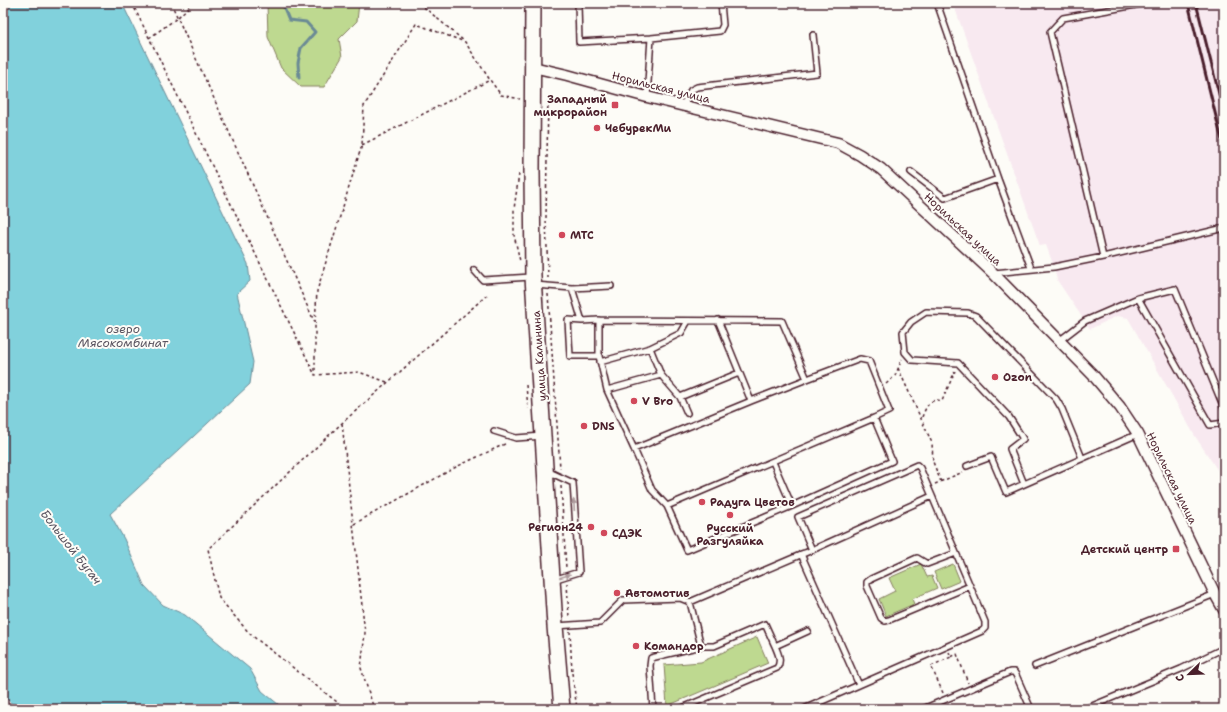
<svg xmlns="http://www.w3.org/2000/svg" width="1227" height="712" viewBox="0 0 1227 712" font-family="'Shantell Sans',sans-serif">
<rect width="100%" height="100%" fill="#fdfcf7"/>
<filter id="ink" filterUnits="userSpaceOnUse"><feTurbulence type="fractalNoise" baseFrequency=".025" numOctaves="2"/><feDisplacementMap in="SourceGraphic" scale="8" xChannelSelector="R" yChannelSelector="G"/><feConvolveMatrix kernelMatrix="1 2 1 2 8 2 1 2 1" color-interpolation-filters="sRGB"/></filter>
<g filter="url(#ink)">
<!-- built -->
<path fill="#f8e9f0" d="M 953,3 L 1224,3 L 1224,474 L 1220,474 L 1195,436 L 1128,318 L 1117,316 L 1090,329 L 1057,280 L 1054,267 L 1046,245 L 1040,246 Z"/>
<!-- green -->
<path fill="#bed990" stroke="#847c5e" d="M 267,3 L 359,3 L 357,21 L 339,39 L 342,57 L 324,87 L 301,87 L 281,68 L 268,37 Z
M 921,564 L 927,577 L 932,576 L 937,588 L 912,599 L 914,604 L 886,616 L 879,599 L 895,591 L 889,578 Z
M 953,564 L 960,581 L 941,589 L 934,572 Z
M 757,637 L 768,663 L 667,706 L 664,665 L 701,662 Z"/>
<!-- water -->
<path fill="#81d1dc" stroke="#6b8a95" d="M 3,3 L 122,3 L 248,264 L 250,281 L 237,293 L 253,362 L 250,384 L 110,514 L 124,539 L 144,585 L 163,605 L 185,615 L 250,669 L 262,691 L 284,709 L 29,709 L 11,703 L 3,695 Z"/>
<g fill="none" stroke-linecap="round" stroke-linejoin="round">
<!-- stream -->
<path stroke="#6b8a95" stroke-width="3" d="M 282,3 L 289,20 L 306,22 L 315,32 L 301,48 L 298,63 L 299,78"/>
<!-- service casing -->
<g stroke="#4a1f2b" stroke-width="8">
<path id="service" d="M 578,3 L 579,42 L 651,38 L 720,31 L 723,25 L 721,3
M 937,3 L 998,179
M 647,97 L 651,38
M 683,105 L 691,90 L 697,87 L 817,73 L 813,35
M 911,172 L 945,198 L 998,179 L 1031,268
M 1103,257 L 1050,32 L 1063,18 L 1147,3
M 474,270 L 483,280 L 531,277
M 994,273 L 1054,267 L 1103,257 L 1224,228
M 535,285 L 572,288 L 611,286
M 572,288 L 582,321 L 599,320 L 599,356 L 607,390 L 634,449 L 751,401 L 718,320
M 1138,298 L 1210,425 L 1224,423
M 599,320 L 782,321 L 807,379 L 860,359 L 869,361 L 889,411 L 874,418
M 582,321 L 568,320 L 570,356 L 599,356
M 1059,341 L 1085,321 L 1138,298 L 1175,289 L 1224,408
M 600,362 L 650,348
M 661,375 L 680,397 L 687,413
M 607,390 L 661,375 L 650,348 L 681,333 L 688,321
M 680,397 L 739,373
M 751,401 L 807,379
M 874,418 L 892,461 L 792,506 L 687,550 L 667,506 Z
M 494,431 L 516,438 L 542,436
M 634,449 L 652,490 L 667,506
M 773,462 L 792,506
M 967,466 L 991,457 L 1006,492 L 1138,434
M 547,471 L 573,483 L 579,572 L 553,580
M 1024,484 L 1010,449 L 1023,439 L 1009,417 L 958,363 L 912,360 L 905,352 L 903,332 L 911,322 L 926,312 L 968,313 L 976,316 L 1056,399 L 1062,409 L 1082,458
M 932,496 L 920,468 L 917,465 L 798,517 L 812,550 L 932,496 L 970,586 L 889,620 L 885,621 L 881,618 L 867,586 L 867,582 L 871,579 L 917,558 L 927,564 L 956,553
M 804,553 L 801,554 L 859,685
M 556,626 L 600,623 L 623,600 L 680,598 L 690,602 L 812,550
M 701,646 L 714,646 L 765,624 L 775,646
M 1035,666 L 1215,594
M 653,709 L 650,666 L 651,658 L 701,646 L 690,602
M 680,709 L 777,668 C 782,661 778,653 775,646 L 808,631
M 804,709 L 982,631 L 985,628 L 985,622 L 970,586
M 923,709 L 1010,672 L 1014,672 L 1016,675 L 1031,709
M 1085,709 L 1181,669 L 1224,648"/>
</g>
<!-- minor casing -->
<g stroke="#4a1f2b" stroke-width="13">
<path id="minor" d="M 533,67 L 567,75 L 647,97 L 838,143 L 860,155 L 881,169 L 993,273 L 1093,375 L 1120,407 L 1138,434 L 1215,594 L 1224,610"/>
</g>
<!-- secondary casing -->
<g stroke="#4a1f2b" stroke-width="18">
<path id="secondary" d="M 533,3 L 532,171 L 533,277 L 555,626 L 562,709"/>
</g>
<!-- path -->
<path stroke="#4a1f2b" stroke-width="1.5" stroke-dasharray="3 3" stroke-linecap="butt" d="M 132,3 L 314,373
M 171,3 L 314,321
M 233,3 L 235,4 L 240,3
M 419,3 L 464,41
M 149,38 L 177,18 L 193,3
M 362,145 L 490,80 L 501,95 L 520,99
M 519,174 L 514,209 L 514,235 L 520,261
M 548,278 L 546,218 L 548,99
M 548,294 L 560,468
M 898,368 L 932,443 L 933,462 L 941,482
M 387,382 L 359,372 L 315,375 L 315,323 L 317,291 L 362,145 L 364,106 L 416,24 L 465,42 L 490,80
M 886,384 L 895,376 L 902,359
M 526,385 L 528,409
M 922,417 C 926,407 930,397 942,401 L 955,371
M 342,423 L 365,633 L 361,668 L 374,709
M 935,484 L 963,472
M 561,486 L 566,568
M 354,524 L 456,467 L 507,443
M 567,583 L 569,618
M 570,631 L 572,673 L 577,709
M 949,652 L 951,657 L 957,654 L 968,683
M 943,693 L 931,666 L 951,657
M 346,709 L 250,634 L 219,598 L 208,549 L 342,423 L 487,295"/>
<!-- service -->
<use href="#service" stroke="#fdfcf7" stroke-width="5"/>
<!-- minor -->
<use href="#minor" stroke="#fdfcf7" stroke-width="10"/>
<!-- secondary -->
<use href="#secondary" stroke="#fdfcf7" stroke-width="15"/>
<!-- rail -->
<path stroke="#4a1f2b" stroke-width="3" d="M 1188,3 L 1224,149
M 1196,3 L 1224,114"/>
</g>
<!-- one-way arrows -->
<defs><path id="oneway-solid" d="M-6-.8H1V-3.2L6.5 0L1 3.2V.8H-6Z"/></defs>
<g fill="#ac999b">
<use href="#oneway-solid" transform="translate(574 505) rotate(-94)"/>
<use href="#oneway-solid" transform="translate(565 576) rotate(-18)"/>
</g>
</g>
<!-- markers -->
<g fill="#d1495b" stroke="#fdfcf7" stroke-width="1.5">
<rect x="611" y="101" width="8" height="8" rx="2"/>
<circle cx="597" cy="128" r="4"/>
<circle cx="562" cy="235" r="4"/>
<circle cx="995" cy="377" r="4"/>
<circle cx="634" cy="401" r="4"/>
<circle cx="584" cy="426" r="4"/>
<circle cx="702" cy="502" r="4"/>
<circle cx="730" cy="515" r="4"/>
<circle cx="591" cy="527" r="4"/>
<circle cx="604" cy="533" r="4"/>
<rect x="1172" y="545" width="8" height="8" rx="2"/>
<circle cx="617" cy="593" r="4"/>
<circle cx="636" cy="646" r="4"/>
</g>
<g text-anchor="middle" stroke-width="4" stroke-linejoin="round" paint-order="stroke">
<!-- street labels -->
<g font-size="11" fill="#4a1f2b" stroke="#fdfcf7">
<text transform="translate(661 87) rotate(14)" y="4">Норильская улица</text>
<text transform="translate(963 229) rotate(43)" y="4">Норильская улица</text>
<text transform="translate(539 356) rotate(-94)" y="4">улица Калинина</text>
<text transform="translate(1172 478) rotate(64)" y="4">Норильская улица</text>
</g>
<!-- poi labels -->
<g font-size="11" font-weight="bold" fill="#4a1f2b" stroke="#fdfcf7" text-anchor="start">
<text x="607" y="103" text-anchor="end">Западный<tspan x="607" dy="13">микрорайон</tspan></text>
<text x="605" y="132">ЧебурекМи</text>
<text x="570" y="239">МТС</text>
<text x="1003" y="381">Ozon</text>
<text x="642" y="405">V Bro</text>
<text x="592" y="430">DNS</text>
<text x="710" y="506">Радуга Цветов</text>
<text x="583" y="531" text-anchor="end">Регион24</text>
<text x="730" y="532" text-anchor="middle">Русский<tspan x="730" dy="13">Разгуляйка</tspan></text>
<text x="612" y="537">СДЭК</text>
<text x="1168" y="553" text-anchor="end">Детский центр</text>
<text x="625" y="597">Автомотив</text>
<text x="644" y="650">Командор</text>
</g>
<!-- water labels -->
<g font-size="12" font-style="italic" fill="#5a5460" stroke="#fdfcf7">
<text x="123" y="333">озеро<tspan x="123" dy="14">Мясокомбинат</tspan></text>
<text transform="translate(71 547) rotate(52)" y="4">Большой Бугач</text>
</g>
</g>
<!-- margin -->
<rect width="1227" height="712" fill="none" stroke="#fdfcf7" stroke-width="16"/>
<rect x="8" y="8" width="1211" height="696" fill="none" stroke="#4a1f2b" stroke-width="1.5" filter="url(#ink)"/>
<!-- north arrow -->
<g transform="translate(1189 674) rotate(247)" stroke="#fdfcf7" stroke-width="3" paint-order="stroke">
<path d="M0-3L7 15L0 10L-7 15Z" fill="#4a1f2b"/>
<text y="-6" font-size="11" font-weight="bold" text-anchor="middle" fill="#4a1f2b">С</text>
</g>
</svg>
